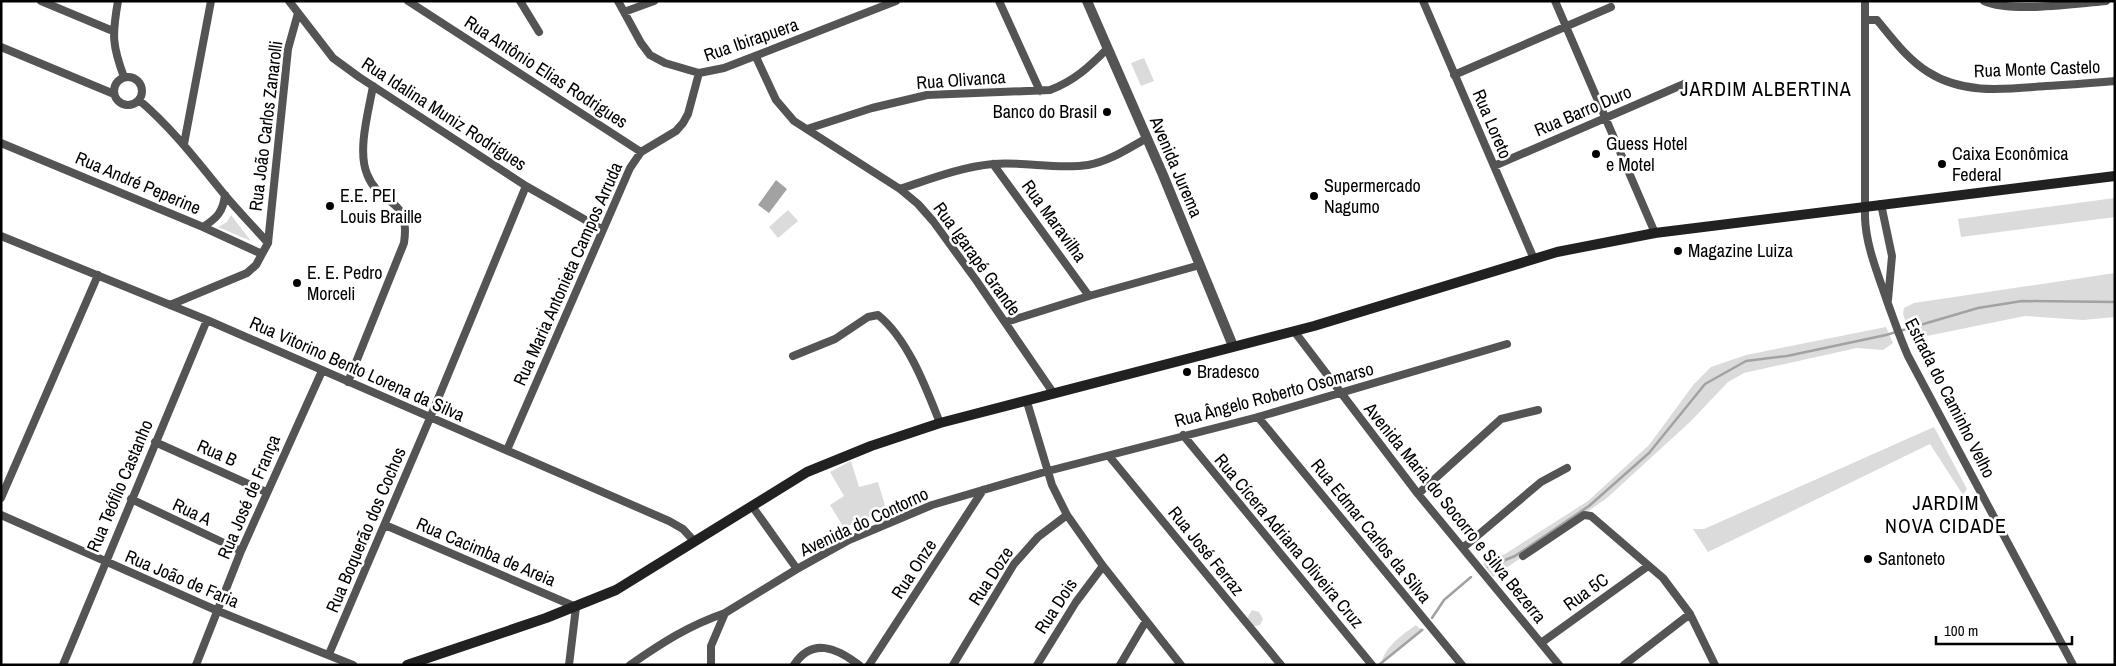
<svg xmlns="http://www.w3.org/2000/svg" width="2116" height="666" viewBox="0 0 2116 666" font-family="'Archivo Narrow',sans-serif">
<rect width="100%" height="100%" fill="#fff"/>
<!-- green -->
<path fill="#dbdbdb" d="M 1144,58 L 1154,81 L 1141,86 L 1131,63 Z
M 2115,198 L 2115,217 L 1961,237 L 1958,219 Z
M 788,210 L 798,221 L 778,238 L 769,227 Z
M 231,215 L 251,241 L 218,227 L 227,222 Z
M 2115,273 L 2115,317 L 2083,320 L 2025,316 L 1912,339 L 1903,314 L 1904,308 L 1914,303 Z
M 1886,327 L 1893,343 L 1883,350 L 1857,348 L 1744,373 L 1728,382 L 1691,421 L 1607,498 L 1493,577 L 1483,564 L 1505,554 L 1588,501 L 1649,445 L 1694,384 L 1711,367 L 1746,355 Z
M 1934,427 L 1967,489 L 1963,495 L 1930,444 L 1708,552 L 1693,529 L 1704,529 Z
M 851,461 L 859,487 L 878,482 L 886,509 L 844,528 L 830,505 L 844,496 L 830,472 Z
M 1252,610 L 1259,612 L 1263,619 L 1260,625 L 1251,627 L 1246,620 Z
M 1416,625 L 1419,628 L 1425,629 L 1383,663 L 1382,661 C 1386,646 1403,634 1416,625 Z"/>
<!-- water -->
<path fill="#a2a2a2" d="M 776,180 L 787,189 L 769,213 L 758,205 Z"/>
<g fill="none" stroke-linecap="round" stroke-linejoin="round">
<!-- stream -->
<path stroke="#a2a2a2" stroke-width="2.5" d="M 1488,567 L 1515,556 L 1589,506 L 1649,453 L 1705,384 L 1746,361 L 1787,356 L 1886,335 L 1978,308 L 2022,301 L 2115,302
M 1432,618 L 1444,600 L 1471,577
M 1380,664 L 1422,630"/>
<!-- minor -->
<path stroke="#545454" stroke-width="8" d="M 41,1 L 113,31
M 118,1 C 112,35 112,45 124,77
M 289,1 L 333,58 L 359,77 L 526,186 L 603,230
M 408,1 L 641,152
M 520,1 L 539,32
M 618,1 L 641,43 L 650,55 L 665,63 L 699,73 L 724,68 L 896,1
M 999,1 L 1040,91
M 1423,1 L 1534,259
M 1555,1 L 1655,233
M 1865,1 L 1865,218 C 1866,246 1878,274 1887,301 C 1894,320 1900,338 1908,356 L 2073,665
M 1984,1 C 2011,13 2075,4 2106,1
M 624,12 L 654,1
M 1865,20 L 1877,20 C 1892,38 1907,59 1928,72 C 1964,95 2006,89 2046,86 C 2069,85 2092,83 2115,81
M 1,47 L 114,94
M 756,57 L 776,100 L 794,121 L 900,189 L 918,204 L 933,221 L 976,280 L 1054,394
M 1454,75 L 1611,7
M114 91a14 14 0 1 1 28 0a14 14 0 1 1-28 0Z
M 139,100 C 172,128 197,161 224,194 C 238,211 253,226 268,243
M 807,129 L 872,108 L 927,95 L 1050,90 C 1074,81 1089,67 1107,49
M 1,143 L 203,227 L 262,254
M 184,144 L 211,1
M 993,164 L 1089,296
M 1494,166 L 1684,84
M 900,189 C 930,179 961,167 993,164 C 1024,161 1057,170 1088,165 C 1110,161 1129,148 1147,138
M 1881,204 L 1892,256 L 1888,300
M 203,227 C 217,218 223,212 225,195
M 1,236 L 207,320 L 669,521 L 683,529 L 694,541
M 170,305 L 247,273 L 256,265 L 268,243 L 288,49 L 298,13
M 1006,322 L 1089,296 L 1200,265
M 1294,331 L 1418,494 L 1559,665
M 793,356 L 835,339 L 868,317 L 878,315 C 908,339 926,388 940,423
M 348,382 L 404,243 C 411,195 380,208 367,174 C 357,150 369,110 373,86
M 1027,402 L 1052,485 L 1067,515 L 1103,566 L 1181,665
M 1258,417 L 1462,665
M 1183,435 L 1372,665
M 155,442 L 266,492
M 507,450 L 630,168 L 641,152 L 676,131 L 683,123 L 688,114 L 699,73
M 1109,456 L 1281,665
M 1418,494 L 1501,419 L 1538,410
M 1,498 L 98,275
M 131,499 L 241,551
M 752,506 L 797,569
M 1,515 L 218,611 L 353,665
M 385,525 L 576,607 L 569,665
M 1464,547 L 1541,482 L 1567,468
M 1523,556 L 1584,515 L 1591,516 L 1663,578 L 1690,614 L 1715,665
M 1541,643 L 1648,566
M 329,654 L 430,418 L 526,186
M 63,665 L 207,320
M 196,665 L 241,551 L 322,371
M 630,665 C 663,642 688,626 725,613
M 711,665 L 711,646 L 725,613 L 797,569 L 849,540 L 932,505 L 1048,471 L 1258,417 L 1507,344
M 794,665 C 812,637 837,648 859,665
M 869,665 L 983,490
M 953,665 L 1014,564 L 1038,537 L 1067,515
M 1037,665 L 1076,602 L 1103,566
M 1120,665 L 1146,621
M 1624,665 L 1690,614"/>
<!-- tertiary -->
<path stroke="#545454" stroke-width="10" d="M 1087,1 L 1163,175 L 1233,346"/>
<!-- secondary -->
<path stroke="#212121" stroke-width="10" d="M 407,665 L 546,618 L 616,590 L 807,472 L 871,446 L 940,423 L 1314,326 L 1557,252 L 1655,233 L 2115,176"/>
</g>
<!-- markers -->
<g fill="#000" stroke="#fff" stroke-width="2">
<circle cx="1107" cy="112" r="5"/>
<circle cx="1596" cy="154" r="5"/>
<circle cx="1942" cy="164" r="5"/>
<circle cx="1314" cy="196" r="5"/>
<circle cx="330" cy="206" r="5"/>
<circle cx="1678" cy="251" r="5"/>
<circle cx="297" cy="283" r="5"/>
<circle cx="1187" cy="372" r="5"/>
<circle cx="1868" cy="559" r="5"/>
</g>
<g text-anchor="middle" stroke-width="5" stroke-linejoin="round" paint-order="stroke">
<!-- street labels -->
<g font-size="18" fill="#000" stroke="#fff">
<text transform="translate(751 40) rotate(-19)" y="6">Rua Ibirapuera</text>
<text transform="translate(2037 69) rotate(-2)" y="6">Rua Monte Castelo</text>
<text transform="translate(546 72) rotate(33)" y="6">Rua Antônio Elias Rodrigues</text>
<text transform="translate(961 80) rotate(-4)" y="6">Rua Olivanca</text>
<text transform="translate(1583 111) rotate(-23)" y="6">Rua Barro Duro</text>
<text transform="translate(444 114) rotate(33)" y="6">Rua Idalina Muniz Rodrigues</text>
<text transform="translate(1492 124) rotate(67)" y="6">Rua Loreto</text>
<text transform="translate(266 126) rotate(-83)" y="6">Rua João Carlos Zanarolli</text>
<text transform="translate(1176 167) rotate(67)" y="6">Avenida Jurema</text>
<text transform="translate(138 183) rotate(23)" y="6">Rua André Peperine</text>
<text transform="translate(1054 221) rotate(54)" y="6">Rua Maravilha</text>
<text transform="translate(977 259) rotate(54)" y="6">Rua Igarapé Grande</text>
<text transform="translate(568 274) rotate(-66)" y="6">Rua Maria Antonieta Campos Arruda</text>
<text transform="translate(357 369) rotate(24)" y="6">Rua Vitorino Bento Lorena da Silva</text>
<text transform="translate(1274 395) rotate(-15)" y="6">Rua Ângelo Roberto Osomarso</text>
<text transform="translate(1950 398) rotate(63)" y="6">Estrada do Caminho Velho</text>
<text transform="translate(217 453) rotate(24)" y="6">Rua B</text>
<text transform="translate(120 486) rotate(-67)" y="6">Rua Teófilo Castanho</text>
<text transform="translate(249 497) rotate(-67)" y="6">Rua José de França</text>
<text transform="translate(192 512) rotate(25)" y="6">Rua A</text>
<text transform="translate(1455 513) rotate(51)" y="6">Avenida Maria do Socorro e Silva Bezerra</text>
<text transform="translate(864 522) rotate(-25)" y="6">Avenida do Contorno</text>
<text transform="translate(366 530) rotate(-67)" y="6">Rua Boquerão dos Cochos</text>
<text transform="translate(1371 531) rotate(51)" y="6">Rua Edmar Carlos da Silva</text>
<text transform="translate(1289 541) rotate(50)" y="6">Rua Cícera Adriana Oliveira Cruz</text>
<text transform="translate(1206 551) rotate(51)" y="6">Rua José Ferraz</text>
<text transform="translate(486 552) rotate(23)" y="6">Rua Cacimba de Areia</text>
<text transform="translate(914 569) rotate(-57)" y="6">Rua Onze</text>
<text transform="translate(991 576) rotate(-57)" y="6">Rua Doze</text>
<text transform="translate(182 579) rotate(23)" y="6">Rua João de Faria</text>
<text transform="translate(1586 592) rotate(-36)" y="6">Rua 5C</text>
<text transform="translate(1056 606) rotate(-57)" y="6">Rua Dois</text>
</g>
<!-- poi labels -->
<g font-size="18" fill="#000" stroke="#fff" text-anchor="start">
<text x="1097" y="118" text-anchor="end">Banco do Brasil</text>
<text x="1606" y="150">Guess Hotel<tspan x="1606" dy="21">e Motel</tspan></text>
<text x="1952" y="160">Caixa Econômica<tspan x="1952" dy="21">Federal</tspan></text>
<text x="1324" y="192">Supermercado<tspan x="1324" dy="21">Nagumo</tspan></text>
<text x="340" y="202">E.E. PEI<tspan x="340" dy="21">Louis Braille</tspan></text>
<text x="1688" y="257">Magazine Luiza</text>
<text x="307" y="279">E. E. Pedro<tspan x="307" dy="21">Morceli</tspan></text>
<text x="1197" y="378">Bradesco</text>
<text x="1878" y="565">Santoneto</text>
</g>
<!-- quarter labels -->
<g font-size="20" letter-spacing="1" fill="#000" stroke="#fff">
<text x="1766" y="96">JARDIM ALBERTINA</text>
<text x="1946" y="510">JARDIM<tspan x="1946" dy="23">NOVA CIDADE</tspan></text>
</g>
</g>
<!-- border -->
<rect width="2116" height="666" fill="none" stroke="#000000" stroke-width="5"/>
<!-- scale -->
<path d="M1936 636v8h136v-8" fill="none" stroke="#000000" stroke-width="2.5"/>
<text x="1944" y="636" font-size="15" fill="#000000" stroke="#ffffff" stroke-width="4" paint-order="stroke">100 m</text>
</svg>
